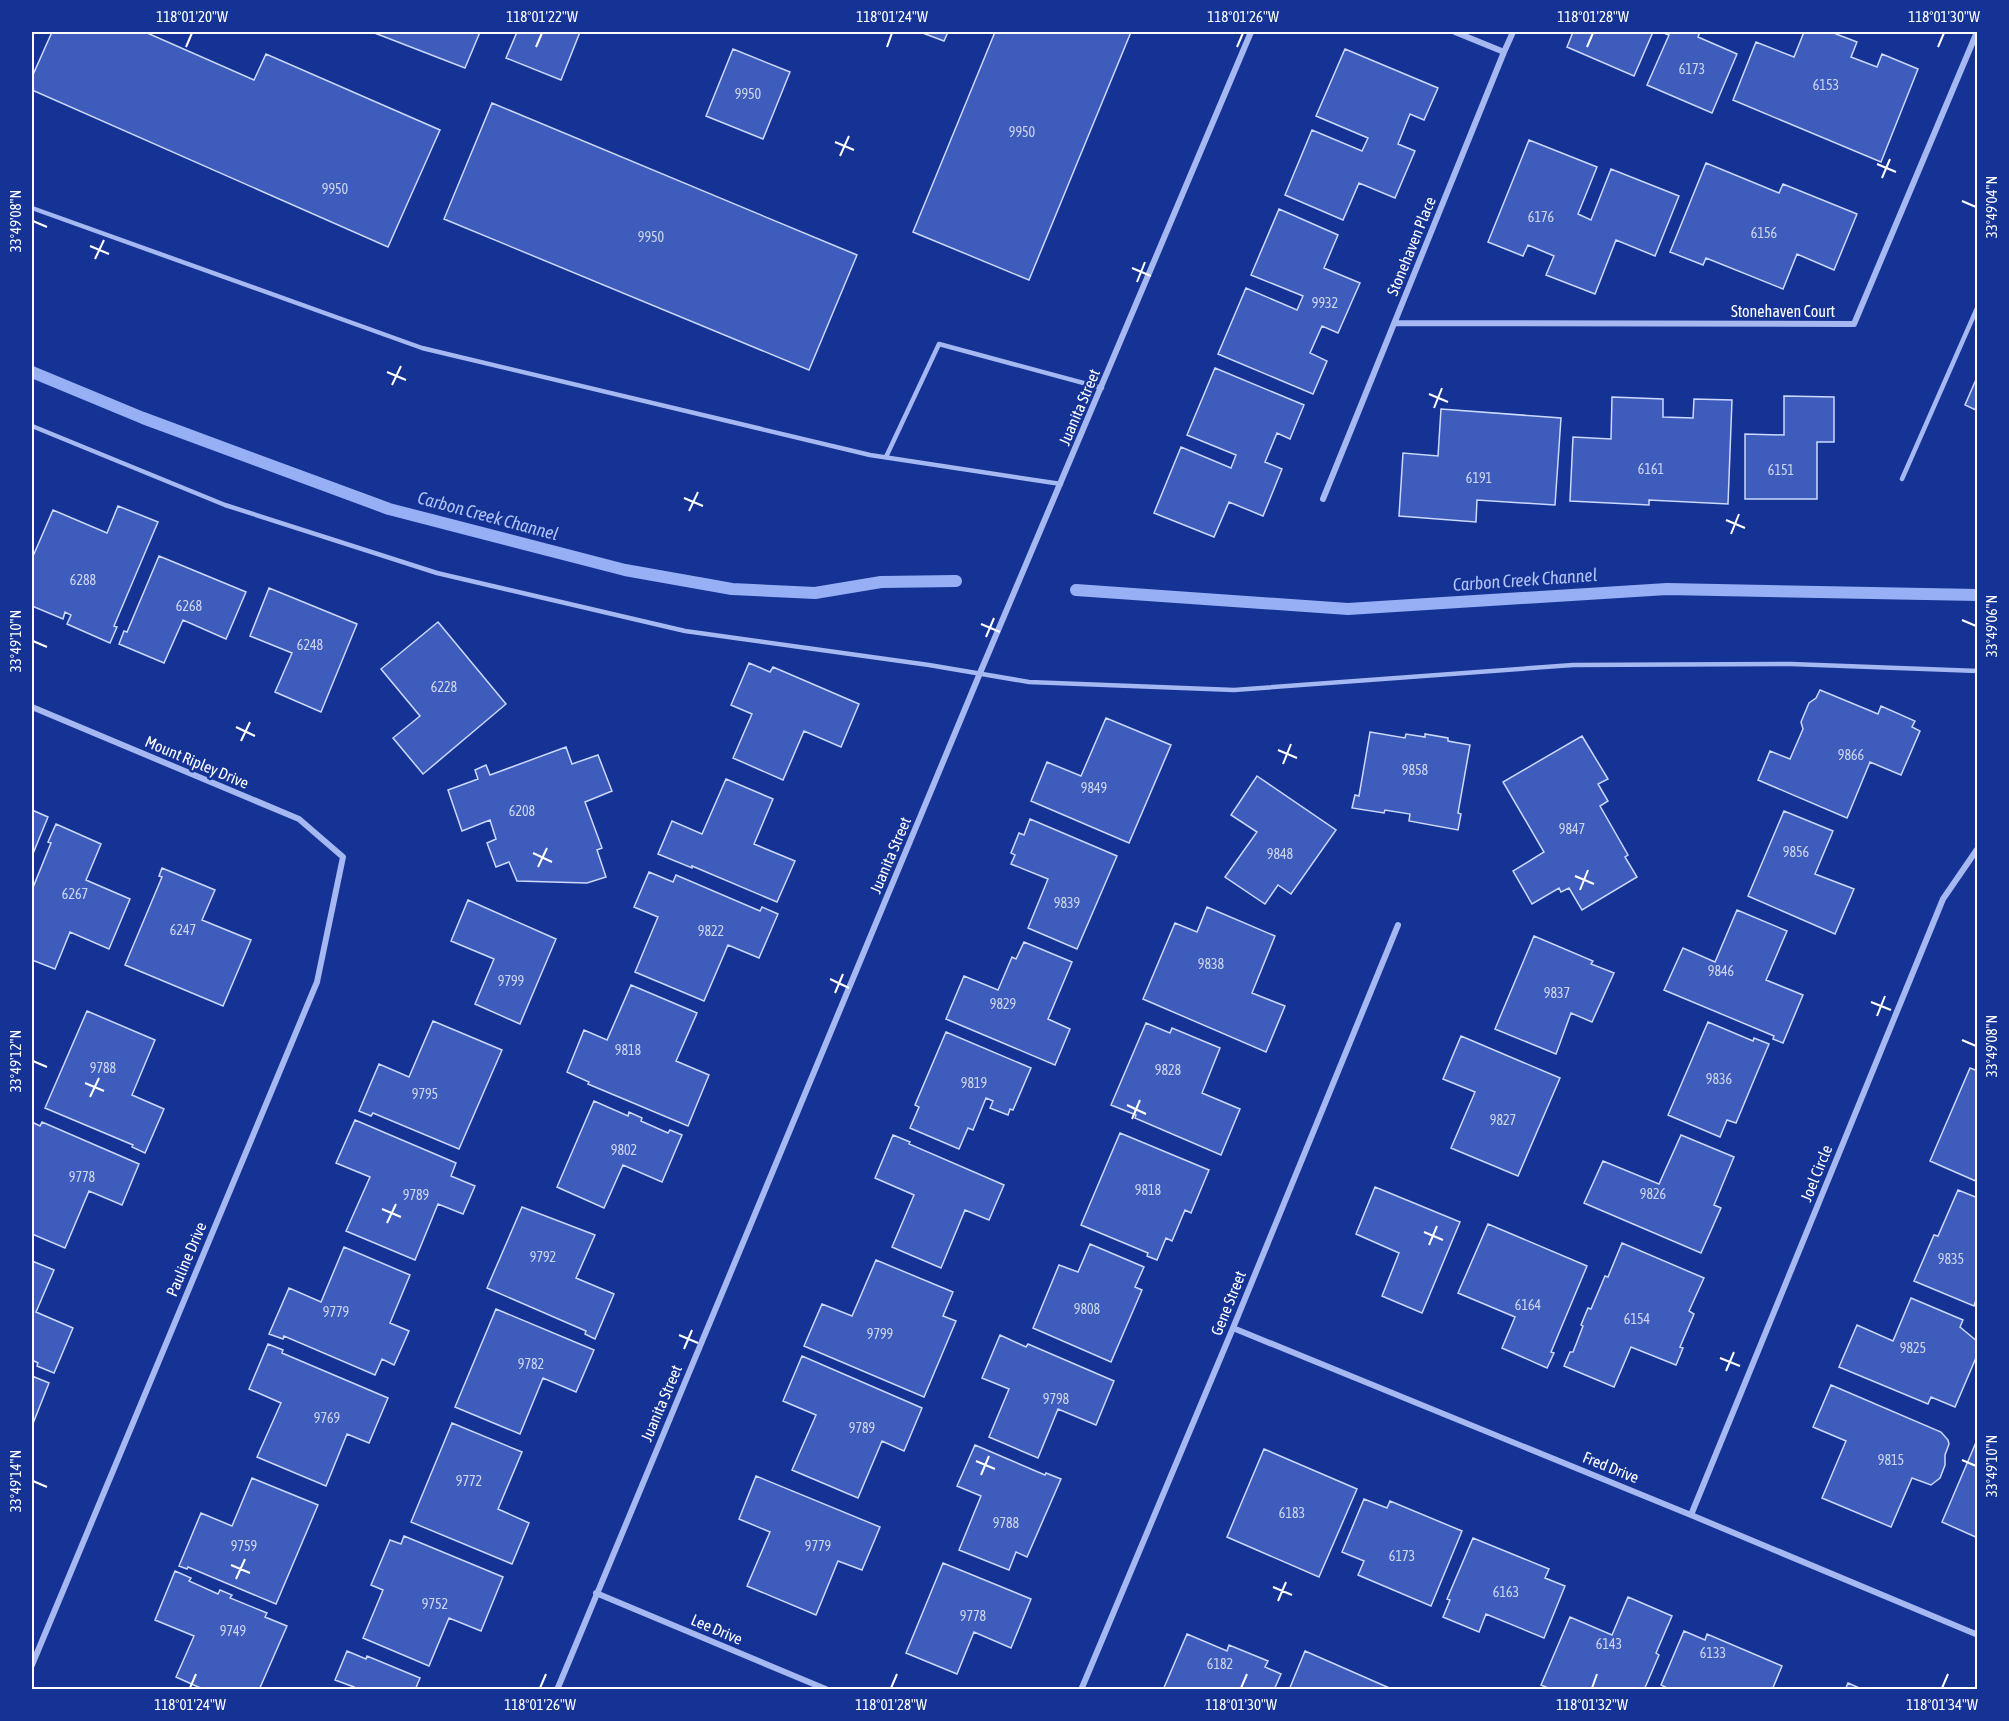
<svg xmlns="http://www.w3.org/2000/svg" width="2009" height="1721" viewBox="0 0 2009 1721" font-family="'Asap Condensed',sans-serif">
<rect width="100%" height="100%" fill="#153394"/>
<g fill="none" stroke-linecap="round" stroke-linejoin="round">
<!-- stream -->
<path stroke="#97aff4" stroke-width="12" d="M 32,372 L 143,418 L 389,509 L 625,570 L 732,589 L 815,593 L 881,582 L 956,581
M 1076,590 L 1348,609 L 1667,589 L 1978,595"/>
</g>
<!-- building -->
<path fill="#3d5cbb" stroke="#ccd8fc" stroke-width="1.5" d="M 52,32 L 145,32 L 254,80 L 266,54 L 440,130 L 388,247 L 32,90 L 32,77 Z
M 372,32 L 480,32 L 465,68 Z
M 517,32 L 580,32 L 561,80 L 506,58 Z
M 920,32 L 948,32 L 944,41 Z
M 995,32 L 1131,32 L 1029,280 L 913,232 Z
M 1573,32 L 1653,32 L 1634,76 L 1567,47 Z
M 1661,32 L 1700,32 L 1698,37 L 1737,54 L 1712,113 L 1647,85 L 1669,35 Z
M 1804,32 L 1831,32 L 1857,42 L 1851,57 L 1877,67 L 1882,54 L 1918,69 L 1881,162 L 1733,100 L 1756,42 L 1794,57 Z
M 733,49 L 790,72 L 763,139 L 706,116 Z
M 1345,49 L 1438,88 L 1424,120 L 1410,114 L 1398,144 L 1415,151 L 1395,198 L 1359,183 L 1343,220 L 1285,195 L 1312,130 L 1362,151 L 1368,138 L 1316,116 Z
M 492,103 L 857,255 L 809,370 L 444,219 Z
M 1529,140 L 1597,167 L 1578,214 L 1591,220 L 1611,169 L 1679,196 L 1655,256 L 1616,240 L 1595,294 L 1546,275 L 1554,256 L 1528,245 L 1523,256 L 1488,242 Z
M 1706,163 L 1779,193 L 1783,184 L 1857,214 L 1834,270 L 1797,254 L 1783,289 L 1706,258 L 1703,265 L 1670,252 Z
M 1279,209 L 1338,235 L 1324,268 L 1360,283 L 1338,333 L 1322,326 L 1310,353 L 1327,361 L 1313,394 L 1218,354 L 1246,288 L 1297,310 L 1303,296 L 1251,275 Z
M 1215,368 L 1304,405 L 1290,439 L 1277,433 L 1265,462 L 1282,469 L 1263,516 L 1229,502 L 1214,537 L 1154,513 L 1181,447 L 1231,468 L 1236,455 L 1187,435 Z
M 1978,375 L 1978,411 L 1965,405 Z
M 1784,396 L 1834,397 L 1834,442 L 1817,442 L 1817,499 L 1745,499 L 1745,434 L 1784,435 Z
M 1612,397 L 1663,399 L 1663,417 L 1693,418 L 1694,399 L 1732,400 L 1728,504 L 1649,500 L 1649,505 L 1570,501 L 1573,437 L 1611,439 Z
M 1441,409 L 1561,418 L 1555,505 L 1477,500 L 1476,522 L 1399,516 L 1403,453 L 1438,456 Z
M 118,506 L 158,522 L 114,626 L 117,627 L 110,643 L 67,624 L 71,615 L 65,612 L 63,619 L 32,606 L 32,553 L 34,554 L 53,510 L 107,533 Z
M 159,556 L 246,592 L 226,639 L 183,620 L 164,663 L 119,644 L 124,631 L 127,632 Z
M 269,588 L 357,624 L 321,712 L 275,692 L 292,653 L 250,636 Z
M 438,622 L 506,704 L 423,774 L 393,738 L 420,716 L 381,669 Z
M 749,663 L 770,672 L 773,667 L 859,704 L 841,747 L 804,731 L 783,780 L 733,758 L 752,714 L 731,705 Z
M 1820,690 L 1878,714 L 1881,706 L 1915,721 L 1912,727 L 1920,731 L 1901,775 L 1870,762 L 1847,818 L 1758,780 L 1770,751 L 1790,759 L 1803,729 L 1801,722 L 1809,703 L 1816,698 Z
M 1106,718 L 1171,745 L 1129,843 L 1031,801 L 1047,762 L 1081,776 Z
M 1370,732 L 1405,738 L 1406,734 L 1425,737 L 1425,734 L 1448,738 L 1448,741 L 1470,745 L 1458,813 L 1461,814 L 1458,830 L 1409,821 L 1410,814 L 1385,810 L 1384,813 L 1352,808 L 1355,795 L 1359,796 Z
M 1582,736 L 1608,779 L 1598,784 L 1608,801 L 1600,806 L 1628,855 L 1625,857 L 1637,877 L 1582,910 L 1569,888 L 1561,892 L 1559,888 L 1532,904 L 1513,871 L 1544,852 L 1503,782 Z
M 566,747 L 572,764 L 598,755 L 612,791 L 585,802 L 602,848 L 597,850 L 606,877 L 587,883 L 517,881 L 509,862 L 496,867 L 487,843 L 496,839 L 490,820 L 462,831 L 448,790 L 478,779 L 475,770 L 486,765 L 490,775 Z
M 1257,776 L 1336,830 L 1291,894 L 1278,885 L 1265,904 L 1225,877 L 1257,832 L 1231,815 Z
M 726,779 L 773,799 L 754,844 L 795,861 L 777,902 L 692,866 L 692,868 L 658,854 L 672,821 L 702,834 Z
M 32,810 L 48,817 L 32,856 Z
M 1784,811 L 1833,831 L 1815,874 L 1854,889 L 1835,934 L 1748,896 Z
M 1030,819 L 1117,856 L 1077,949 L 1028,928 L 1048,879 L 1011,864 L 1015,855 L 1011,853 L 1019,833 L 1024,835 Z
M 56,824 L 101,844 L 86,880 L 130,899 L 109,949 L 70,932 L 55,969 L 32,960 L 32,890 L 51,843 L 48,842 Z
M 162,868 L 215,890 L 202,920 L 251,940 L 223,1006 L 125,965 L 162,877 L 159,876 Z
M 649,872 L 673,882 L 676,875 L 760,911 L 762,907 L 778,914 L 759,958 L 728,945 L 704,1001 L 635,972 L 658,917 L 634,907 Z
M 468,900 L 556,939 L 520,1024 L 475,1004 L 494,959 L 451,941 Z
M 1207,907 L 1275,936 L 1252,993 L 1285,1006 L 1266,1052 L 1143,999 L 1175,923 L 1197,932 Z
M 1737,910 L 1787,931 L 1766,980 L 1803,995 L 1783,1043 L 1773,1039 L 1774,1036 L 1664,990 L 1683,948 L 1715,962 Z
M 1534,936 L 1593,961 L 1591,964 L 1614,973 L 1592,1022 L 1571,1013 L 1556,1054 L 1495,1029 Z
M 1024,942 L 1072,962 L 1048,1019 L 1070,1029 L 1055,1065 L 946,1019 L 964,976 L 998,990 L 1012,957 L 1016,959 Z
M 631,985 L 697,1013 L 676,1061 L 709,1075 L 688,1126 L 588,1084 L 589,1082 L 567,1072 L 584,1030 L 607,1040 Z
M 87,1011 L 155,1040 L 132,1095 L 164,1109 L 145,1153 L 132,1147 L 133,1145 L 45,1108 Z
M 433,1021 L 502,1050 L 459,1149 L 373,1113 L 371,1116 L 359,1111 L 379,1064 L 409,1077 Z
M 1708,1022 L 1753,1041 L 1754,1038 L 1769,1044 L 1736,1123 L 1727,1120 L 1720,1137 L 1668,1115 Z
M 1146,1023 L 1170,1033 L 1172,1028 L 1220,1048 L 1202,1093 L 1240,1109 L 1221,1155 L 1135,1118 L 1136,1115 L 1111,1105 Z
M 946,1032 L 1031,1068 L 1013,1110 L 1010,1109 L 1008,1115 L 990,1108 L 993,1101 L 986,1098 L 973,1130 L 968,1128 L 959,1149 L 910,1128 L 919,1107 L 915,1105 Z
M 1461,1036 L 1560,1078 L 1518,1176 L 1451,1148 L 1475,1092 L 1443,1079 Z
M 1970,1068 L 1978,1071 L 1978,1182 L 1930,1161 Z
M 594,1101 L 628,1116 L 629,1112 L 642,1118 L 641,1121 L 668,1133 L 670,1130 L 682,1135 L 662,1182 L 623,1165 L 604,1208 L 557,1187 Z
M 355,1120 L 456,1163 L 451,1176 L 475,1186 L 463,1214 L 438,1204 L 415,1260 L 346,1231 L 370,1177 L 336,1163 Z
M 32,1122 L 40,1126 L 42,1122 L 139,1164 L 122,1205 L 89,1191 L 65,1248 L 32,1234 Z
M 1120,1133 L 1209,1170 L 1191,1213 L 1185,1210 L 1172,1241 L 1166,1238 L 1157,1260 L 1147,1256 L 1148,1253 L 1081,1225 Z
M 893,1135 L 910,1142 L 909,1144 L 1004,1185 L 989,1220 L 965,1210 L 941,1268 L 892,1247 L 914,1195 L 875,1178 Z
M 1681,1135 L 1734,1157 L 1714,1205 L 1721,1208 L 1701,1253 L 1584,1203 L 1603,1161 L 1659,1184 Z
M 1375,1187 L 1460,1222 L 1422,1313 L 1382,1296 L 1399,1253 L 1356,1234 Z
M 1958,1190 L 1978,1198 L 1978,1301 L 1976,1300 L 1974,1306 L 1914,1281 L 1934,1235 L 1938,1236 Z
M 522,1207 L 595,1235 L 576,1278 L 614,1294 L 595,1339 L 585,1334 L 586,1331 L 487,1288 Z
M 1488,1224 L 1587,1266 L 1551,1352 L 1554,1353 L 1547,1368 L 1502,1348 L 1515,1317 L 1458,1293 Z
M 1622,1243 L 1704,1278 L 1689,1311 L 1694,1314 L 1680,1347 L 1683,1348 L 1676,1365 L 1631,1347 L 1614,1387 L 1564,1366 L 1570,1352 L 1573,1352 L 1583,1326 L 1581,1325 L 1588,1308 L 1591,1309 L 1605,1276 L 1608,1277 Z
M 1090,1244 L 1144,1267 L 1135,1287 L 1142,1290 L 1111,1362 L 1033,1328 L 1059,1265 L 1078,1272 Z
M 344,1247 L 410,1275 L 390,1323 L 409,1331 L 394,1365 L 382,1359 L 375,1375 L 284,1336 L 283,1339 L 269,1334 L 289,1288 L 321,1302 Z
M 876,1260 L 953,1292 L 943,1316 L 956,1321 L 924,1397 L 804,1346 L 822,1304 L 852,1316 Z
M 32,1261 L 54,1270 L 36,1312 L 73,1328 L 54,1373 L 37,1366 L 38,1363 L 32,1360 Z
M 1911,1298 L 1963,1320 L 1960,1327 L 1978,1342 L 1978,1353 L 1955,1407 L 1931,1397 L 1928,1404 L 1839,1367 L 1857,1325 L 1893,1341 Z
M 496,1309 L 594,1350 L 576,1392 L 543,1378 L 520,1434 L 455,1407 Z
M 1000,1335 L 1026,1347 L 1028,1344 L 1114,1381 L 1096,1425 L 1058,1409 L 1038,1458 L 989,1437 L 1009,1389 L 982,1378 Z
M 268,1344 L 283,1350 L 282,1353 L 388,1398 L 369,1443 L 347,1434 L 326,1486 L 257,1457 L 281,1403 L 249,1389 Z
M 802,1356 L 922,1408 L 904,1451 L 882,1441 L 858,1498 L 792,1470 L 816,1415 L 783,1401 Z
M 32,1376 L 49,1383 L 32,1426 Z
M 1831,1385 L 1941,1432 L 1948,1440 L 1949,1444 L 1945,1455 L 1945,1465 L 1940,1478 L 1931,1485 L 1912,1478 L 1891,1527 L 1822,1498 L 1846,1441 L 1813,1427 Z
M 452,1423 L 522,1452 L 498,1509 L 529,1523 L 512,1564 L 411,1522 Z
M 1977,1440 L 1978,1441 L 1978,1538 L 1942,1522 Z
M 975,1445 L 1045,1475 L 1046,1473 L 1061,1479 L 1027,1557 L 1016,1552 L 1009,1570 L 959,1550 L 981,1496 L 957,1486 Z
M 1264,1449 L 1357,1489 L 1319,1577 L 1227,1537 Z
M 756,1476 L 880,1527 L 862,1570 L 838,1561 L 816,1615 L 747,1586 L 770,1532 L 739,1519 Z
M 252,1478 L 318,1505 L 276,1604 L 188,1567 L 187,1569 L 179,1566 L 201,1513 L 232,1526 Z
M 1364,1499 L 1387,1508 L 1390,1501 L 1462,1531 L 1431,1606 L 1358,1575 L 1364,1561 L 1342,1552 Z
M 404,1536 L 503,1577 L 481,1631 L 449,1618 L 429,1666 L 363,1638 L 383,1590 L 371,1585 L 390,1540 L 401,1544 Z
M 1473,1538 L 1549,1569 L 1545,1578 L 1565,1586 L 1544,1638 L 1486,1614 L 1479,1632 L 1443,1617 L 1450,1600 L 1447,1599 Z
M 943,1563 L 1031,1599 L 1011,1648 L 974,1632 L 957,1674 L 906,1653 Z
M 175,1571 L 191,1578 L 189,1581 L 218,1594 L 220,1590 L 232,1595 L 230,1598 L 267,1613 L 265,1617 L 287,1626 L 259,1690 L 205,1690 L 176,1677 L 194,1636 L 155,1620 Z
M 1628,1597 L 1672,1616 L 1656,1653 L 1659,1655 L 1644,1690 L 1586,1690 L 1582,1688 L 1581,1690 L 1553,1690 L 1541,1685 L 1570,1617 L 1612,1635 Z
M 1684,1631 L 1705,1640 L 1707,1634 L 1782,1666 L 1772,1690 L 1671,1690 L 1661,1685 Z
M 1187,1634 L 1227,1651 L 1229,1645 L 1268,1661 L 1265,1667 L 1281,1674 L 1274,1690 L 1163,1690 Z
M 347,1651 L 366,1659 L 367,1656 L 420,1678 L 415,1690 L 352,1690 L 354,1687 L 335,1680 Z
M 1305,1651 L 1394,1690 L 1289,1690 Z
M 1848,1683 L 1864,1690 L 1845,1690 Z"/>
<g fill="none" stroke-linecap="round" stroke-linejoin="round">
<!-- service -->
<path stroke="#a5b8f1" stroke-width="4.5" d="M 32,208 L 422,348 L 870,455 L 1061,484
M 32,426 L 225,505 L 437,573 L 685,631 L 929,665 L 1029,682 L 1234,690 L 1573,665 L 1791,664 L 1978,671
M 886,457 L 939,344 L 1102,388
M 1902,479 L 1978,306"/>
<!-- minor -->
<path stroke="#a5b8f1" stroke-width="6" d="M 1504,52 L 1513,32
M 1395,323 L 1854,324 L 1977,32
M 1323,499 L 1504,52 L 1455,32
M 32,707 L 299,819 L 343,857 L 317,982 L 32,1665
M 1233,1328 L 1691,1515 L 1978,1635
M 1691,1515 L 1943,899 L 1978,848
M 596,1593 L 828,1690
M 557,1690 L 980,673 L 1251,32
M 1081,1690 L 1233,1328 L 1398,925"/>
</g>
<!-- ticks -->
<path fill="none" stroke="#fff" stroke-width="2" d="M 186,47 L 192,33M 536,47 L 542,33M 887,47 L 892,33M 1237,47 L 1243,33M 1587,47 L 1593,33M 1938,47 L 1944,33M 835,142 L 854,150M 840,156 L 849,136M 1877,164 L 1896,172M 1882,178 L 1890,159M 1962,201 L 1976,207M 33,221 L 47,227M 90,246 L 109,254M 95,259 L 104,240M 1132,268 L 1151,276M 1137,282 L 1145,262M 387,372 L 406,380M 392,385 L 401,366M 1429,394 L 1448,402M 1434,408 L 1442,388M 684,498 L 703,506M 689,511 L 698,492M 1726,520 L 1745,528M 1731,534 L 1739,514M 1962,620 L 1976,626M 981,624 L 1000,632M 986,637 L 994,618M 33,641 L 47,647M 236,727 L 255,736M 241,741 L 250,722M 1278,750 L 1297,758M 1283,764 L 1291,744M 533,853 L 552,862M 538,867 L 547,848M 1575,876 L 1594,884M 1580,890 L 1588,870M 830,979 L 849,988M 835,993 L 843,974M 1871,1002 L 1891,1010M 1877,1016 L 1885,996M 1962,1040 L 1976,1046M 33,1061 L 47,1067M 85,1083 L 104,1091M 90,1097 L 99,1078M 1127,1105 L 1146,1114M 1132,1119 L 1140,1100M 382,1209 L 401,1217M 387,1223 L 396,1204M 1424,1232 L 1443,1240M 1429,1245 L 1437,1226M 679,1335 L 698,1343M 684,1349 L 692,1330M 1720,1358 L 1740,1366M 1726,1371 L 1734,1352M 1962,1460 L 1976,1466M 976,1461 L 995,1469M 981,1475 L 989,1456M 33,1481 L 47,1487M 231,1565 L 250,1573M 236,1579 L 245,1559M 1273,1587 L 1292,1595M 1278,1601 L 1286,1582M 190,1688 L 196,1674M 540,1688 L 546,1674M 891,1688 L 897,1674M 1241,1688 L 1247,1674M 1592,1688 L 1597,1674M 1942,1688 L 1948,1674"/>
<g text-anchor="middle" stroke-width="5" stroke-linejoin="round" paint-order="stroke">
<!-- number labels -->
<g font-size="14" fill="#ced6ee">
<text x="1692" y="74">6173</text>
<text x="1826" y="90">6153</text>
<text x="748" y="99">9950</text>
<text x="1022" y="137">9950</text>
<text x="335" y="194">9950</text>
<text x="1541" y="222">6176</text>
<text x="1764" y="238">6156</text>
<text x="651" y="242">9950</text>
<text x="1325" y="308">9932</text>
<text x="1651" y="474">6161</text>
<text x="1781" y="475">6151</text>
<text x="1479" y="483">6191</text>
<text x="83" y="585">6288</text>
<text x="189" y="611">6268</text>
<text x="310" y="650">6248</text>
<text x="444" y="692">6228</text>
<text x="1851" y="760">9866</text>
<text x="1415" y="775">9858</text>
<text x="1094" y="793">9849</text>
<text x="522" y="816">6208</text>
<text x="1572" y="834">9847</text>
<text x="1796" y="857">9856</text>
<text x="1280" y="859">9848</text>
<text x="75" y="899">6267</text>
<text x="1067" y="908">9839</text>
<text x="183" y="935">6247</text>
<text x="711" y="936">9822</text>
<text x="1211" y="969">9838</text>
<text x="1721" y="976">9846</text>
<text x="511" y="986">9799</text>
<text x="1557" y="998">9837</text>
<text x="1003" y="1009">9829</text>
<text x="628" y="1055">9818</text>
<text x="103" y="1073">9788</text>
<text x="1168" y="1075">9828</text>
<text x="1719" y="1084">9836</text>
<text x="974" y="1088">9819</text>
<text x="425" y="1099">9795</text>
<text x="1503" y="1125">9827</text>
<text x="624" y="1155">9802</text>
<text x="82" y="1182">9778</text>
<text x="1148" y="1195">9818</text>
<text x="1653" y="1199">9826</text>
<text x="416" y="1200">9789</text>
<text x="543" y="1262">9792</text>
<text x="1951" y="1264">9835</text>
<text x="1528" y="1310">6164</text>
<text x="1087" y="1314">9808</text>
<text x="336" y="1317">9779</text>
<text x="1637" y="1324">6154</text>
<text x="880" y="1339">9799</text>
<text x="1913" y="1353">9825</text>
<text x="531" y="1369">9782</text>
<text x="1056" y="1404">9798</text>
<text x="327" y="1423">9769</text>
<text x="862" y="1433">9789</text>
<text x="1891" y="1465">9815</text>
<text x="469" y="1486">9772</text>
<text x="1292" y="1518">6183</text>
<text x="1006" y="1528">9788</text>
<text x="244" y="1551">9759</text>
<text x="818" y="1551">9779</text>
<text x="1402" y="1561">6173</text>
<text x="1506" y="1597">6163</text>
<text x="435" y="1609">9752</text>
<text x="973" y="1621">9778</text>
<text x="233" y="1636">9749</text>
<text x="1609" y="1649">6143</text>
<text x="1713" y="1658">6133</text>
<text x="1220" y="1669">6182</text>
</g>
<!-- street labels -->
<g font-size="16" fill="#fff" stroke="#153394">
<text transform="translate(1411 246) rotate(-68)" y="6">Stonehaven Place</text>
<text x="1783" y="317">Stonehaven Court</text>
<text transform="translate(1079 407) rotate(-67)" y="6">Juanita Street</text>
<text transform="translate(197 762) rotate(23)" y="6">Mount Ripley Drive</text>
<text transform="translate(890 855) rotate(-67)" y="6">Juanita Street</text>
<text transform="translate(1816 1173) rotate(-68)" y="6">Joel Circle</text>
<text transform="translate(186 1259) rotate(-67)" y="6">Pauline Drive</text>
<text transform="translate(1228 1303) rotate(-68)" y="6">Gene Street</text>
<text transform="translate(661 1403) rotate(-67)" y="6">Juanita Street</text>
<text transform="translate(1611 1467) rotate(22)" y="6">Fred Drive</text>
<text transform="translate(717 1629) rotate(23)" y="6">Lee Drive</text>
</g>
<!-- water labels -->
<g font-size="18" font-style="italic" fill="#b1c3f8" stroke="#153394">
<text transform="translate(488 516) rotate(15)" y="6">Carbon Creek Channel</text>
<text transform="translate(1525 580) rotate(-4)" y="6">Carbon Creek Channel</text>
</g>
</g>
<!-- border -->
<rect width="2009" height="1721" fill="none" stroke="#153394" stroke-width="66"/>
<rect x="33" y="33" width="1943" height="1655" fill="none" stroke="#fff" stroke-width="2"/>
<g font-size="15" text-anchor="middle" fill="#fff">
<text x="192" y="22">118°01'20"W</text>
<text x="542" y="22">118°01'22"W</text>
<text x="892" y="22">118°01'24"W</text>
<text x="1243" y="22">118°01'26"W</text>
<text x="1593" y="22">118°01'28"W</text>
<text x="1944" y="22">118°01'30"W</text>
<text transform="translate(1992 207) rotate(-90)" y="5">33°49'04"N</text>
<text transform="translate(16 221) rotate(-90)" y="5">33°49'08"N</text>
<text transform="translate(1992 626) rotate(-90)" y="5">33°49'06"N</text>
<text transform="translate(16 641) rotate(-90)" y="5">33°49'10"N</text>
<text transform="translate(1992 1046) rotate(-90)" y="5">33°49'08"N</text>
<text transform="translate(16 1061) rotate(-90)" y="5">33°49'12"N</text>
<text transform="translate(1992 1466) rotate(-90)" y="5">33°49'10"N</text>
<text transform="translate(16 1481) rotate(-90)" y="5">33°49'14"N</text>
<text x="190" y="1710">118°01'24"W</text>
<text x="540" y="1710">118°01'26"W</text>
<text x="891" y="1710">118°01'28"W</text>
<text x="1241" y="1710">118°01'30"W</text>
<text x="1592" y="1710">118°01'32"W</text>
<text x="1942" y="1710">118°01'34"W</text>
</g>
</svg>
